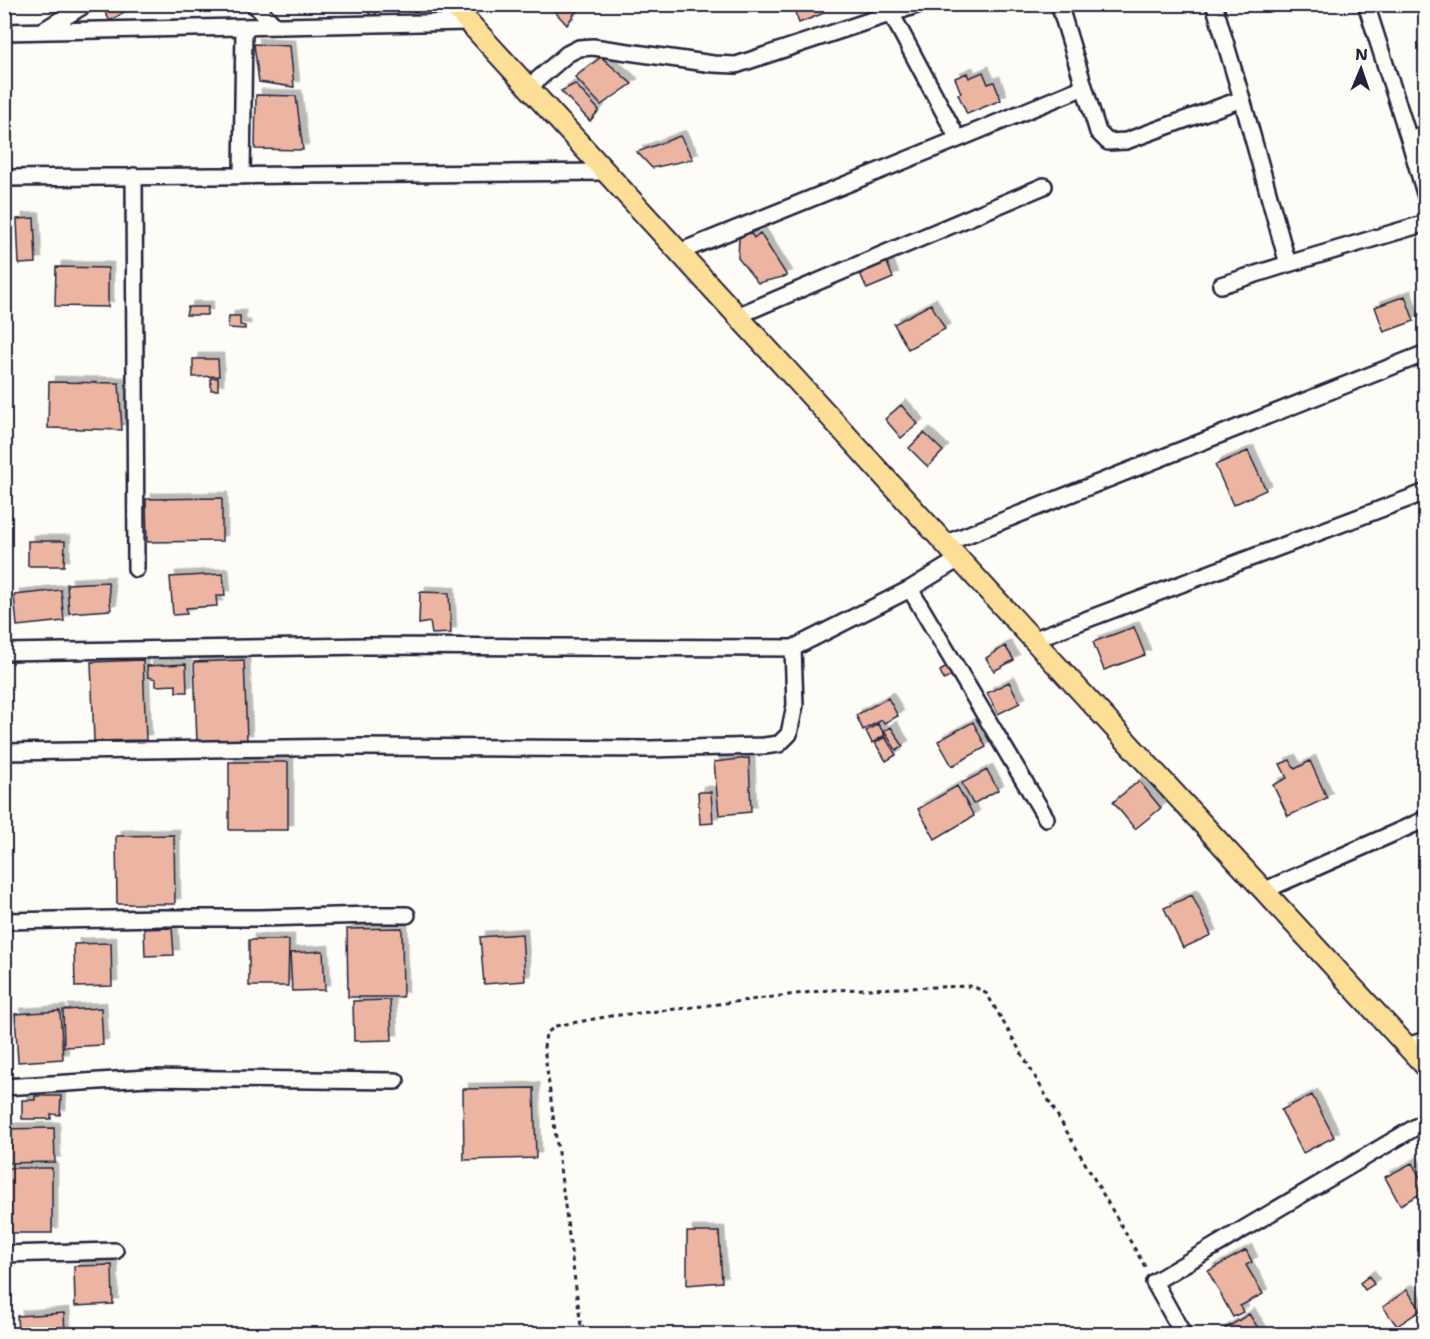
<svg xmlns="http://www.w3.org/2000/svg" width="1430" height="1339" viewBox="0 0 1430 1339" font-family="'Shantell Sans',sans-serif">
<defs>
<filter id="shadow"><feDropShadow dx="5.5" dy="-5.5" stdDeviation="0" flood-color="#0004"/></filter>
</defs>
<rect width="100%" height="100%" fill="#fdfcf7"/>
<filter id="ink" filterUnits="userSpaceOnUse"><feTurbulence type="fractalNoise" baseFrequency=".0167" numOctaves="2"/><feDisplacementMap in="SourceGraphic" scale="12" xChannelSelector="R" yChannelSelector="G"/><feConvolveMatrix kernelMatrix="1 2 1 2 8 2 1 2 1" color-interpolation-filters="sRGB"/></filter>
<g filter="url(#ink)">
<!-- building -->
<path fill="#ecb5a2" stroke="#22223b" stroke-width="1.5" filter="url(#shadow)" d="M 102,4 L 118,4 L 123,13 L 110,21 L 101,5 Z
M 360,4 L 389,4 L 372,16 Z
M 548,4 L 570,4 L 576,11 L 567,25 Z
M 792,4 L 819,4 L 824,13 L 799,23 Z
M 254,44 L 290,46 L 294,87 L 259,82 Z
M 601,57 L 632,84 L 601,105 L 575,77 Z
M 983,72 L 988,84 L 994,82 L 1001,100 L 967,114 L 958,94 L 961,93 L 955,78 L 967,73 L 969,78 Z
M 575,84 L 599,110 L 590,121 L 561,91 Z
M 256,95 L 296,96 L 303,150 L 255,149 Z
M 680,136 L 693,159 L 652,168 L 637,152 Z
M 34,218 L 36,263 L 19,264 L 17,219 Z
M 750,232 L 754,238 L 760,233 L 787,276 L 758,283 L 738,258 L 739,238 Z
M 886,260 L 893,278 L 867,289 L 859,271 Z
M 56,267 L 108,268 L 108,307 L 55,306 Z
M 1405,296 L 1414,321 L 1384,332 L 1375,307 Z
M 931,304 L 945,329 L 908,349 L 894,324 Z
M 188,307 L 208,307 L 207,315 L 186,315 Z
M 229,316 L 240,316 L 240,325 L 245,326 L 245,329 L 228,328 Z
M 193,359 L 218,359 L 219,376 L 193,377 Z
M 211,378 L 218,378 L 218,390 L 211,390 Z
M 49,382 L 119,383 L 122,430 L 48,428 Z
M 901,405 L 918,424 L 901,438 L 885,419 Z
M 924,433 L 943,451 L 928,467 L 909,448 Z
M 1248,451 L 1266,490 L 1233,505 L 1215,465 Z
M 222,498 L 222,541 L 147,542 L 146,499 Z
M 28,541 L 65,541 L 64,566 L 28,566 Z
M 223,574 L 225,596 L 216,596 L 217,606 L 186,608 L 187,614 L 173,615 L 170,577 Z
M 108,582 L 111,610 L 69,613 L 67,584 Z
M 61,590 L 64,621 L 17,626 L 14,595 Z
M 420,592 L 449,593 L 451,633 L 432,634 L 430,622 L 419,624 Z
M 1134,627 L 1145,655 L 1104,670 L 1093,642 Z
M 1005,646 L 1014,660 L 994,671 L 986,658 Z
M 143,660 L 146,740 L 94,741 L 91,662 Z
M 244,660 L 247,740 L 197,742 L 194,662 Z
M 186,664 L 187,692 L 176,692 L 176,685 L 156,686 L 156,679 L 148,677 L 147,666 Z
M 948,666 L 953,675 L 944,680 L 940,671 Z
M 1009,682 L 1020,703 L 998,714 L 987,693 Z
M 888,698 L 898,716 L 884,723 L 882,720 L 863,730 L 856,715 Z
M 973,722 L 986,747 L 952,766 L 938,741 Z
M 878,724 L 885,735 L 872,743 L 866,731 Z
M 891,727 L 903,746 L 896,750 L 884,731 Z
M 885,737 L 896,755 L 886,761 L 875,743 Z
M 749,758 L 751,812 L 719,815 L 714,762 Z
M 1290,760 L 1295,769 L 1310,761 L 1327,798 L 1288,816 L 1273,785 L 1287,778 L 1280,764 Z
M 229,762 L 288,762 L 288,830 L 229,830 Z
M 987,770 L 998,790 L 973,804 L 962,783 Z
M 1139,781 L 1161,808 L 1135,829 L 1113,802 Z
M 957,786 L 974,816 L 935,839 L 918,809 Z
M 698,792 L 711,792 L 713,823 L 700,824 Z
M 174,835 L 175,904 L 117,904 L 116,836 Z
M 1192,895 L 1211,935 L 1183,948 L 1164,908 Z
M 172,928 L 174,955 L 145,956 L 144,929 Z
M 402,928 L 403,997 L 348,997 L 347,929 Z
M 522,934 L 525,981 L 484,984 L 480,937 Z
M 249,940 L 289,940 L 288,986 L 249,986 Z
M 111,943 L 112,986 L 75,987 L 74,944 Z
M 323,951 L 325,990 L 292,991 L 290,953 Z
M 390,1000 L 392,1040 L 354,1041 L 353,1001 Z
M 101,1008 L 103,1045 L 64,1047 L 63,1010 Z
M 60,1011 L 63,1059 L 18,1062 L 15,1014 Z
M 534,1088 L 536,1158 L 464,1160 L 463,1089 Z
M 1312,1095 L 1334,1137 L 1303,1153 L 1281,1110 Z
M 35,1096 L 61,1096 L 60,1115 L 51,1114 L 51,1119 L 22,1119 L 22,1100 L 35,1100 Z
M 54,1128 L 55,1162 L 4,1163 L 4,1129 Z
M 1412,1163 L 1426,1188 L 1426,1191 L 1400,1205 L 1385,1177 Z
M 4,1168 L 52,1168 L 52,1233 L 4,1233 Z
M 687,1232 L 719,1232 L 722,1282 L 687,1285 Z
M 1246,1250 L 1252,1262 L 1246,1265 L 1263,1294 L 1240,1306 L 1243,1312 L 1233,1317 L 1208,1271 Z
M 112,1265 L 113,1304 L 75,1306 L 74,1266 Z
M 1369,1276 L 1374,1284 L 1365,1290 L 1360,1283 Z
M 1407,1290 L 1421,1310 L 1397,1326 L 1383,1307 Z
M 64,1313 L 65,1334 L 18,1334 L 17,1316 Z
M 1249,1314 L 1262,1334 L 1222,1334 L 1220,1332 Z"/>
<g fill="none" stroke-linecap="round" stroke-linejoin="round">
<!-- minor casing -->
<g stroke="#22223b" stroke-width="20">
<path id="minor" d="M 254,4 L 275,26
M 1059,4 L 1098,132 L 1108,142 L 1126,141 L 1242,99
M 1214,4 L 1242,99 L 1288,264
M 1366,4 L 1409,139 L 1426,197
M 892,15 L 958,139 L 1084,87
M 44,30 L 86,4
M 4,32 L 469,22
M 528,88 L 567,54 L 579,48 L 593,47 L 713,64 L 736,65 L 920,4
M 1409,139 L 1426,134
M 134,176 L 136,569
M 242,176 L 244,27
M 4,178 L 606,172
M 679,252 L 958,139
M 1221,285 L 1288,264 L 1426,223
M 737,316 L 1044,186
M 944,544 L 1426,353
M 910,589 L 1046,818
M 1032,640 L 1426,492
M 4,652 L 366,646 L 793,648
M 4,752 L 359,747 L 650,749 L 764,746 L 779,744 L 789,734 L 795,705 L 793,648 L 910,589 L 959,559
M 1263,891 L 1426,819
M 4,921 L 163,918 L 259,918 L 373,915 L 407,915
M 1407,1046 L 1426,1040
M 4,1087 L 147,1078 L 396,1081
M 4,1254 L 115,1251
M 1183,1334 L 1154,1282 L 1426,1121
M 1425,1334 L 1426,1334"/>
</g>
<!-- major casing -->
<g stroke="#22223b" stroke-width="24">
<path id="major" d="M 452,4 L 831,418 L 959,559 L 1426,1067"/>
</g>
<!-- path -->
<path stroke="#22223b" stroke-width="3" stroke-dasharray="4.5 4.5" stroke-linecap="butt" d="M 582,1334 L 544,1047 L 546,1034 L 555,1026 L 611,1016 L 686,1008 L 828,990 L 973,986 L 987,994 L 1147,1270"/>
<!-- minor -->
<use href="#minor" stroke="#fdfcf7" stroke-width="15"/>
<!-- major -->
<use href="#major" stroke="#fdde96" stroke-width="20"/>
</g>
</g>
<!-- margin -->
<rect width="1430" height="1339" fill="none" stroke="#fdfcf7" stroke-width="24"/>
<rect x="12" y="12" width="1406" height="1315" fill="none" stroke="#22223b" stroke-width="2" filter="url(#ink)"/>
<!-- north arrow -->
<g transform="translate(1361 69) rotate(2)" stroke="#fdfcf7" stroke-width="4.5" paint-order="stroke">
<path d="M0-4.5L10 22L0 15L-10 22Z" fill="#22223b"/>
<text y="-9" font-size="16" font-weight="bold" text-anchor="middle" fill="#22223b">N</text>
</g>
</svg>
